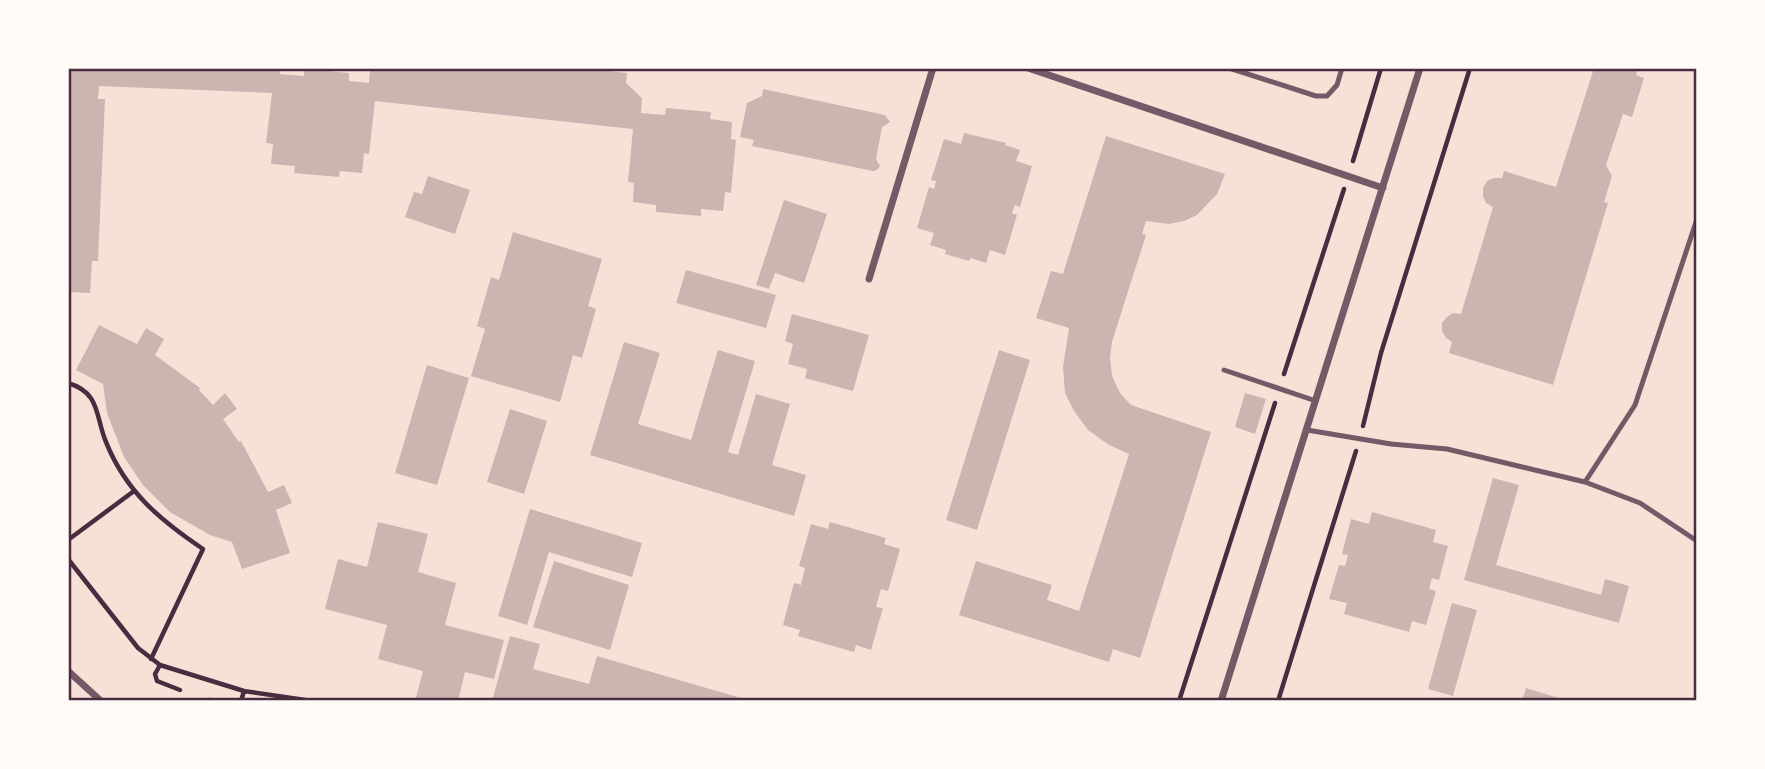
<svg xmlns="http://www.w3.org/2000/svg" width="1765" height="769" viewBox="0 0 1765 769" font-family="'Source Sans 3',sans-serif">
<rect width="100%" height="100%" fill="#f7e1d7"/>
<!-- building -->
<path fill="#ccb4b1" d="M 68,68 L 280,68 L 280,74 L 304,76 L 304,69 L 349,73 L 349,81 L 369,83 L 370,68 L 578,68 L 627,73 L 626,83 L 642,98 L 641,113 L 665,115 L 666,108 L 711,112 L 710,119 L 732,122 L 731,139 L 736,140 L 731,193 L 725,192 L 723,211 L 701,209 L 701,216 L 656,212 L 656,205 L 633,202 L 634,183 L 628,182 L 633,129 L 375,101 L 369,154 L 364,153 L 362,173 L 340,171 L 339,177 L 294,173 L 295,166 L 271,164 L 273,144 L 266,143 L 272,93 L 99,86 L 98,99 L 105,99 L 98,261 L 92,261 L 90,293 L 68,292 Z
M 1594,68 L 1638,68 L 1636,75 L 1644,78 L 1632,117 L 1623,114 L 1606,165 L 1612,176 L 1604,202 L 1608,203 L 1553,385 L 1449,353 L 1452,342 L 1446,338 L 1442,331 L 1442,323 L 1447,317 L 1453,313 L 1461,314 L 1493,207 L 1486,203 L 1483,196 L 1483,188 L 1487,181 L 1494,178 L 1502,178 L 1504,171 L 1556,187 Z
M 763,89 L 885,115 L 890,122 L 882,127 L 876,159 L 880,166 L 877,170 L 873,171 L 752,146 L 754,140 L 740,137 L 747,103 L 762,96 Z
M 964,133 L 1006,143 L 1005,145 L 1020,150 L 1016,161 L 1032,166 L 1020,207 L 1015,205 L 1012,213 L 1017,215 L 1005,255 L 990,250 L 986,263 L 971,258 L 969,261 L 945,254 L 946,250 L 930,245 L 934,233 L 917,228 L 929,187 L 934,189 L 936,181 L 931,180 L 944,139 L 961,144 Z
M 1106,136 L 1225,174 L 1217,194 L 1197,215 L 1184,221 L 1169,224 L 1146,221 L 1142,234 L 1146,235 L 1112,342 L 1110,358 L 1112,376 L 1120,393 L 1131,405 L 1211,432 L 1140,658 L 1113,649 L 1109,662 L 959,615 L 976,561 L 1052,585 L 1047,600 L 1079,611 L 1129,454 L 1109,445 L 1088,430 L 1074,411 L 1065,393 L 1063,367 L 1069,328 L 1036,318 L 1051,271 L 1063,274 Z
M 428,176 L 470,190 L 455,234 L 405,217 L 414,192 L 422,194 Z
M 784,200 L 827,214 L 804,283 L 775,273 L 769,289 L 756,285 Z
M 513,232 L 602,259 L 588,306 L 596,309 L 582,358 L 573,355 L 560,402 L 471,376 L 485,329 L 477,326 L 491,277 L 499,280 Z
M 686,270 L 776,295 L 766,328 L 676,303 Z
M 792,314 L 869,335 L 853,391 L 805,378 L 807,369 L 788,364 L 793,344 L 785,341 Z
M 99,325 L 137,344 L 146,328 L 164,339 L 155,355 L 200,388 L 199,390 L 213,405 L 225,393 L 237,409 L 223,419 L 239,442 L 241,441 L 268,492 L 284,485 L 292,503 L 276,510 L 290,553 L 242,569 L 232,542 L 210,535 L 170,512 L 143,485 L 124,457 L 107,413 L 103,384 L 76,370 Z
M 624,342 L 660,353 L 638,424 L 691,440 L 718,350 L 755,361 L 728,452 L 738,455 L 756,394 L 790,404 L 772,465 L 806,475 L 794,516 L 590,455 Z
M 999,350 L 1030,360 L 977,530 L 946,520 Z
M 427,365 L 469,378 L 437,485 L 395,473 Z
M 1245,393 L 1266,399 L 1255,434 L 1235,427 Z
M 510,409 L 547,421 L 524,494 L 487,482 Z
M 1493,478 L 1519,485 L 1496,565 L 1601,595 L 1605,579 L 1629,586 L 1619,623 L 1464,580 Z
M 530,509 L 642,543 L 632,577 L 549,552 L 527,625 L 498,616 Z
M 1372,512 L 1436,530 L 1433,542 L 1448,546 L 1439,580 L 1432,578 L 1429,589 L 1436,591 L 1426,625 L 1412,621 L 1409,632 L 1344,614 L 1347,603 L 1329,599 L 1339,565 L 1345,566 L 1348,555 L 1342,554 L 1351,519 L 1369,524 Z
M 378,522 L 428,534 L 418,572 L 456,583 L 445,625 L 504,640 L 494,679 L 465,672 L 458,701 L 415,701 L 423,671 L 378,659 L 387,625 L 325,609 L 338,559 L 367,567 Z
M 830,522 L 886,538 L 884,544 L 900,549 L 888,591 L 881,589 L 876,607 L 883,608 L 871,650 L 856,645 L 854,652 L 798,636 L 800,630 L 783,625 L 794,583 L 801,585 L 805,568 L 799,566 L 811,524 L 828,529 Z
M 554,561 L 629,585 L 610,650 L 533,627 Z
M 1452,603 L 1477,610 L 1453,696 L 1428,689 Z
M 510,636 L 540,644 L 533,669 L 589,684 L 597,656 L 751,701 L 492,701 Z
M 1526,688 L 1565,700 L 1565,701 L 1522,701 Z"/>
<g fill="none" stroke-linecap="round" stroke-linejoin="round">
<!-- path -->
<path stroke="#4a2c40" stroke-width="4.5" d="M 1353,161 L 1381,68
M 1284,374 L 1344,189
M 68,383 C 101,393 95,416 106,442 C 126,492 160,520 203,549 L 151,659
M 1363,426 L 1381,353 L 1470,68
M 68,540 L 134,491
M 68,559 L 138,648 L 160,665 L 244,691 L 312,701
M 160,665 L 155,674 L 157,681 L 180,690
M 210,700 L 216,701
M 241,701 L 244,691
M 1179,701 L 1275,403
M 1278,701 L 1356,451"/>
<!-- service -->
<path stroke="#755966" stroke-width="5" d="M 1229,68 L 1316,96 L 1327,96 L 1337,85 L 1342,68
M 1224,370 L 1316,401
M 1307,430 L 1391,444 L 1447,449 L 1585,482 L 1640,503 L 1697,541
M 1585,482 L 1635,405 L 1697,219"/>
<!-- minor -->
<path stroke="#755966" stroke-width="7" d="M 1028,68 L 1383,188
M 869,279 L 933,68
M 68,671 L 101,701
M 1221,701 L 1420,68"/>
</g>
<!-- border -->
<rect width="1765" height="769" fill="none" stroke="#fffaf5" stroke-width="140"/>
<rect x="70" y="70" width="1625" height="629" fill="none" stroke="#4a2c40" stroke-width="2.5"/>
</svg>
